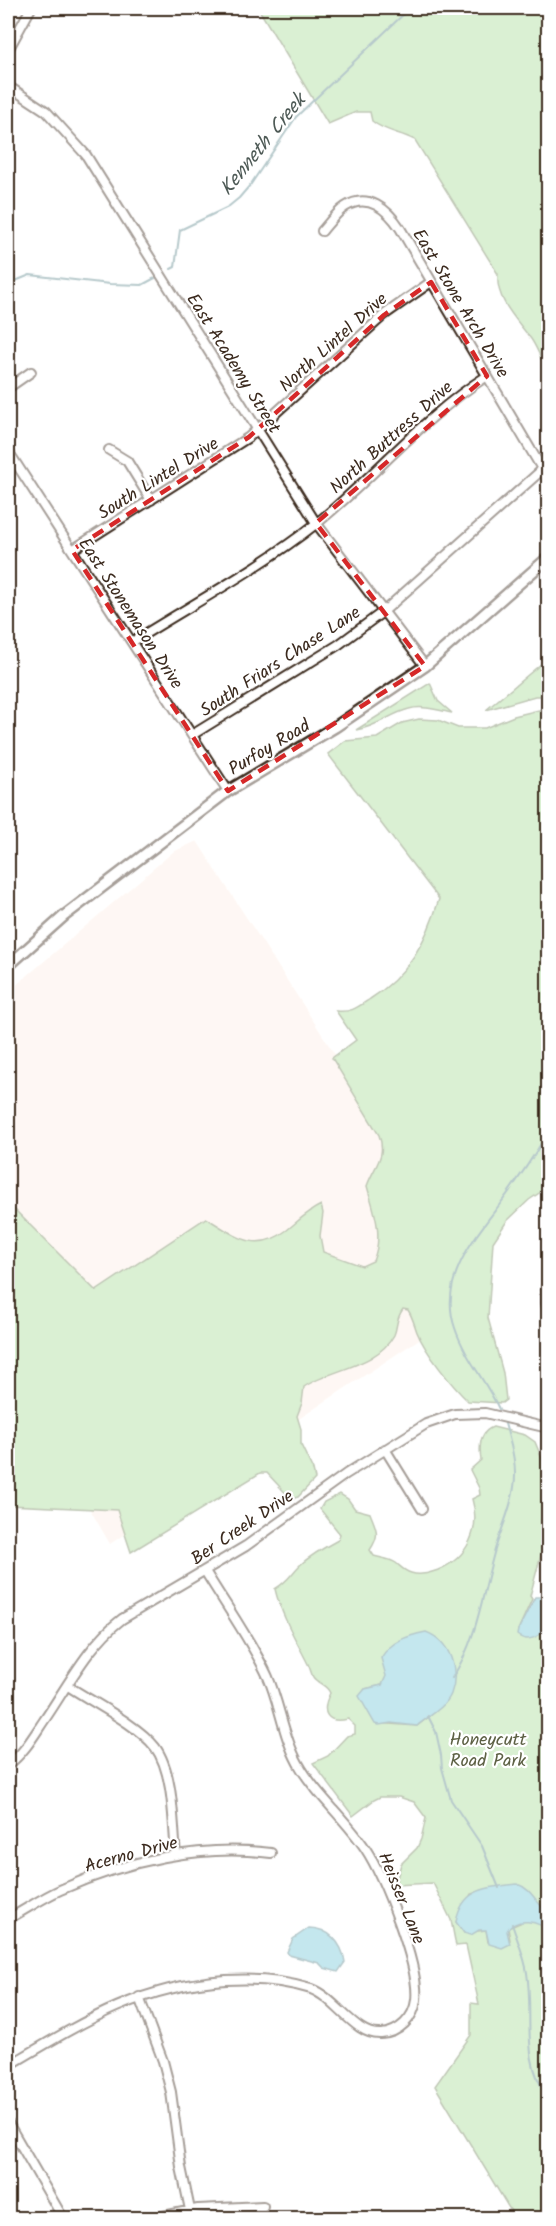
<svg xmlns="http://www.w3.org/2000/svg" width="556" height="2226" viewBox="0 0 556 2226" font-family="Kalam,sans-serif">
<rect width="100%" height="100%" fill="#fff"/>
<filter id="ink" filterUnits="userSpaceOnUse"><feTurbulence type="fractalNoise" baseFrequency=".0167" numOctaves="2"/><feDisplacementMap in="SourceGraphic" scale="12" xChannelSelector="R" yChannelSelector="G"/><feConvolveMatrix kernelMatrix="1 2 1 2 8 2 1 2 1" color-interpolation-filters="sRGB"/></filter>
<g filter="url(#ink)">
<!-- built -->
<path fill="#fdeee6" d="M 197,841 L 387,1135 L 486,1295 L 110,1544 L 8,1368 L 8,992 L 173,852 Z"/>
<!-- green -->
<path fill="#addd9d" stroke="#74845e" stroke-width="1.5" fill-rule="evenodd" d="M 258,8 L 548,8 L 548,373 C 542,362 538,349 531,339 C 517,320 495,299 498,274 L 415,140 C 400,132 385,132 372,121 L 370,112 L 356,112 L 328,124 Z
M 548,658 L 548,696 L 535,696 L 486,710 Z
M 430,683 L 438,701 L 452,713 C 438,710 422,705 409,709 C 389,714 380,726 356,730 Z
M 548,709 L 548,1187 L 529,1200 L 507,1221 L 493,1242 L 488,1318 L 503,1373 L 506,1400 L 502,1403 L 468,1401 C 452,1386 425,1352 417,1332 C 414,1324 413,1318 408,1310 L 403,1309 C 395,1320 398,1326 394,1335 C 377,1367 330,1369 304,1387 L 302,1403 L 297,1416 L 301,1429 L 301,1445 L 313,1470 L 315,1479 L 298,1497 L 291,1499 L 267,1473 L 260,1473 L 131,1552 L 117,1510 L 8,1505 L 8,1203 L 96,1291 L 206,1218 C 235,1235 255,1255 287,1230 C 298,1221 308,1211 321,1205 L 323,1213 L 320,1236 L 323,1252 L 362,1266 L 373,1261 C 384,1235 374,1211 367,1186 C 374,1166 387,1157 379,1135 L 332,1058 L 356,1040 L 336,1011 C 351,1013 358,1007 370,999 C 407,976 427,941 439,899 L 328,754 L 345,741 L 377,738 L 402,723 L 419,719 L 438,720 L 458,728 L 485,728 L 514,716 L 539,710 Z
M 493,1427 L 525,1435 L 535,1442 L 548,1473 L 548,1493 L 541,1521 L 542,1551 L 530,1596 L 532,1599 L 518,1630 L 544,1632 L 548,1628 L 548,2216 L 545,2218 L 515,2218 L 435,2086 L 471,2035 L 471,2003 L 479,2004 L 466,1945 L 456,1946 L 451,1920 L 433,1883 L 395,1885 L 401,1864 L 417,1848 L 421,1839 L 426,1818 L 414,1802 L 399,1797 L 380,1797 L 374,1800 L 353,1816 L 313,1763 L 328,1756 L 347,1736 L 355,1734 L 355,1726 L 348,1719 C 327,1724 320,1713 330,1693 C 327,1685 318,1684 313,1677 C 311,1673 310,1668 308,1664 C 296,1640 281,1615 275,1589 C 289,1580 290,1575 300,1565 C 311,1555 325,1547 338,1540 L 340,1534 L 320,1509 L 324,1502 L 340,1494 L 348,1499 L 355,1509 L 370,1513 C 376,1529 381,1534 370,1550 L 374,1556 C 380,1558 390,1559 396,1563 C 401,1567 404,1571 411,1573 C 421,1576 429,1573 438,1570 C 468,1558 481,1529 472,1499 L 480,1495 L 479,1488 L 470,1470 L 481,1460 C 479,1447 479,1432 493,1427 ZM 386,1677 L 435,1712 L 417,1726 L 375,1723 L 360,1696 L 365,1689 L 382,1685 ZM 490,1888 L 520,1923 L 508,1928 L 510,1940 L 488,1942 L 486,1930 L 464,1933 L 456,1922 L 471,1894 Z"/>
<!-- water -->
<path fill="#7bc9d9" stroke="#61898e" stroke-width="1.5" d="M 535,1597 L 540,1597 L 548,1604 L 548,1628 C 539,1636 528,1644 517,1635 L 518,1630 Z
M 426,1632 C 450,1641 460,1670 451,1694 C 446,1707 427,1717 417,1726 L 391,1723 L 379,1725 L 375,1724 L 359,1696 L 365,1689 L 382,1685 L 386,1676 L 381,1658 C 391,1641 407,1636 426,1632 Z
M 517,1884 C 531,1888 537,1904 548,1913 L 548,1932 C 541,1920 515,1917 507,1931 L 510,1944 L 502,1948 L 489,1944 L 486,1930 L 479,1930 L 471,1935 L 464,1933 L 456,1922 C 463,1887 487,1888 517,1884 Z
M 309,1928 C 329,1928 342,1943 345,1962 L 338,1972 L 324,1968 L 319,1963 L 289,1955 L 287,1952 L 293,1939 Z"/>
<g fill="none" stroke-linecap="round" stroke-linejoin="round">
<!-- stream -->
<path stroke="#61898e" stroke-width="2" d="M 171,269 L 175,267 L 180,230 L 228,207 L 239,198 L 251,184 L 296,117 L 410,8
M 8,284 L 30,275 L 110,284 L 142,285 L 155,278
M 499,1409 C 486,1381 465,1358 455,1328 C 439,1282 470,1243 497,1208 C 515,1184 533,1158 548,1132
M 452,1678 C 477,1640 482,1596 494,1553 C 500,1531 511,1510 514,1487 C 518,1464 510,1442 504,1420
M 428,1716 L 436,1732 L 441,1755 L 442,1768 L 451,1800 L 482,1846 L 499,1888
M 512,1924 C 517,1940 525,1957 527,1973 C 534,2017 520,2059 548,2097"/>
<!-- minor casing -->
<g stroke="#3b2a1e" stroke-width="12">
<path id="minor" d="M 8,50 L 31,8
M 8,86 L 46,111 L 86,155 L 316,523 L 425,666
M 322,231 C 329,223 336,213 345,207 C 368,192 388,210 400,228 L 548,479
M 8,388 L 31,372
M 109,450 L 127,461 L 151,500
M 8,451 L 228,791
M 72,550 L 249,437 L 384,315 L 431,282
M 132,642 C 194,603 260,568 317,523 C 375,476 424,416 487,376
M 192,735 L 338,645 L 384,611 L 543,469
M 548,1277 L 545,1297 L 548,1314
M 385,1449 L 422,1509
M 68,1686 C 92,1702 138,1725 155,1747 C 174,1772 173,1825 176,1855
M 8,1765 C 23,1754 33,1737 43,1722 C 67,1687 88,1645 122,1619 L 246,1546 L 346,1474 L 426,1424 L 455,1414 L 485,1413 L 548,1428
M 8,1919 C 25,1910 42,1898 60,1890 C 125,1861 200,1844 271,1853
M 139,1997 L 163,2061 L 171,2092 L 181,2167 L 190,2210
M 8,2066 C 81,2023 139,1986 226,1980 C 256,1978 282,1980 311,1989 C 336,1998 355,2036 381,2034 C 399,2033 414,2018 416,2000 C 420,1967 384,1877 365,1848 C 345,1818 315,1794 298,1763 C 283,1736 280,1705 268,1677 C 251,1640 226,1606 205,1571
M 8,2123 L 63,2218
M 153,2218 L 198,2209 L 263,2206"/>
</g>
<!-- tertiary casing -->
<g stroke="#3b2a1e" stroke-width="14">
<path id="tertiary" d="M 8,966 L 64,916 L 228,791 L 335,727 L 425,666 L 548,558"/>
</g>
<!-- minor -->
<use href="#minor" stroke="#fff" stroke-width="8"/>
<!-- tertiary -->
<use href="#tertiary" stroke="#fff" stroke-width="9"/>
</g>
</g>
<!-- marked area -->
<path d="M0 0H556V2226H0ZM 431,282 L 487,376 L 316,523 L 425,666 L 228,791 L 72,550 L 249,437 L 384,315 Z" fill="#fff" fill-opacity=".55" fill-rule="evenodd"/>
<path fill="none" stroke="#d62828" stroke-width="4.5" stroke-dasharray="12 8" stroke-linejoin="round" d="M 431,282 L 487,376 L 316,523 L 425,666 L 228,791 L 72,550 L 249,437 L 384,315 Z"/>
<g text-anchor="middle" stroke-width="4.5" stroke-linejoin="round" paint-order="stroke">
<!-- street labels -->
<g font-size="18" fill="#3b2a1e" stroke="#fff">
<text transform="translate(461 303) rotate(59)" y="6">East Stone Arch Drive</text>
<text transform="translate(333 342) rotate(-42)" y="6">North Lintel Drive</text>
<text transform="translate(234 363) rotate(58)" y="6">East Academy Street</text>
<text transform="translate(391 437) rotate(-42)" y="6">North Buttress Drive</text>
<text transform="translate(158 478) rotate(-32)" y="6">South Lintel Drive</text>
<text transform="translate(131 613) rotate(57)" y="6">East Stonemason Drive</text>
<text transform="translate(280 661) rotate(-33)" y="6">South Friars Chase Lane</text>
<text transform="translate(269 747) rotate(-31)" y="6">Purfoy Road</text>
<text transform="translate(242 1527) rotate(-34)" y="6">Ber Creek Drive</text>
<text transform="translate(131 1854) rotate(-15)" y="6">Acerno Drive</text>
<text transform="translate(402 1898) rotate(68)" y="6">Heisser Lane</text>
</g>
<!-- park labels -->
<g font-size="18" fill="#5d6044" stroke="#fff">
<text x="488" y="1745">Honeycutt<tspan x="488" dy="21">Road Park</tspan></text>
</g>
<!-- water labels -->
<g font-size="20" font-style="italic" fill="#4e5a56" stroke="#fff">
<text transform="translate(262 144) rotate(-51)" y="7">Kenneth Creek</text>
</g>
</g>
<!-- margin -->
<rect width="556" height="2226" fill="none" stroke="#fff" stroke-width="30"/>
<rect x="15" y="15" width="526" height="2196" fill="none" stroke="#3b2a1e" stroke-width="2" filter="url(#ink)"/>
</svg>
